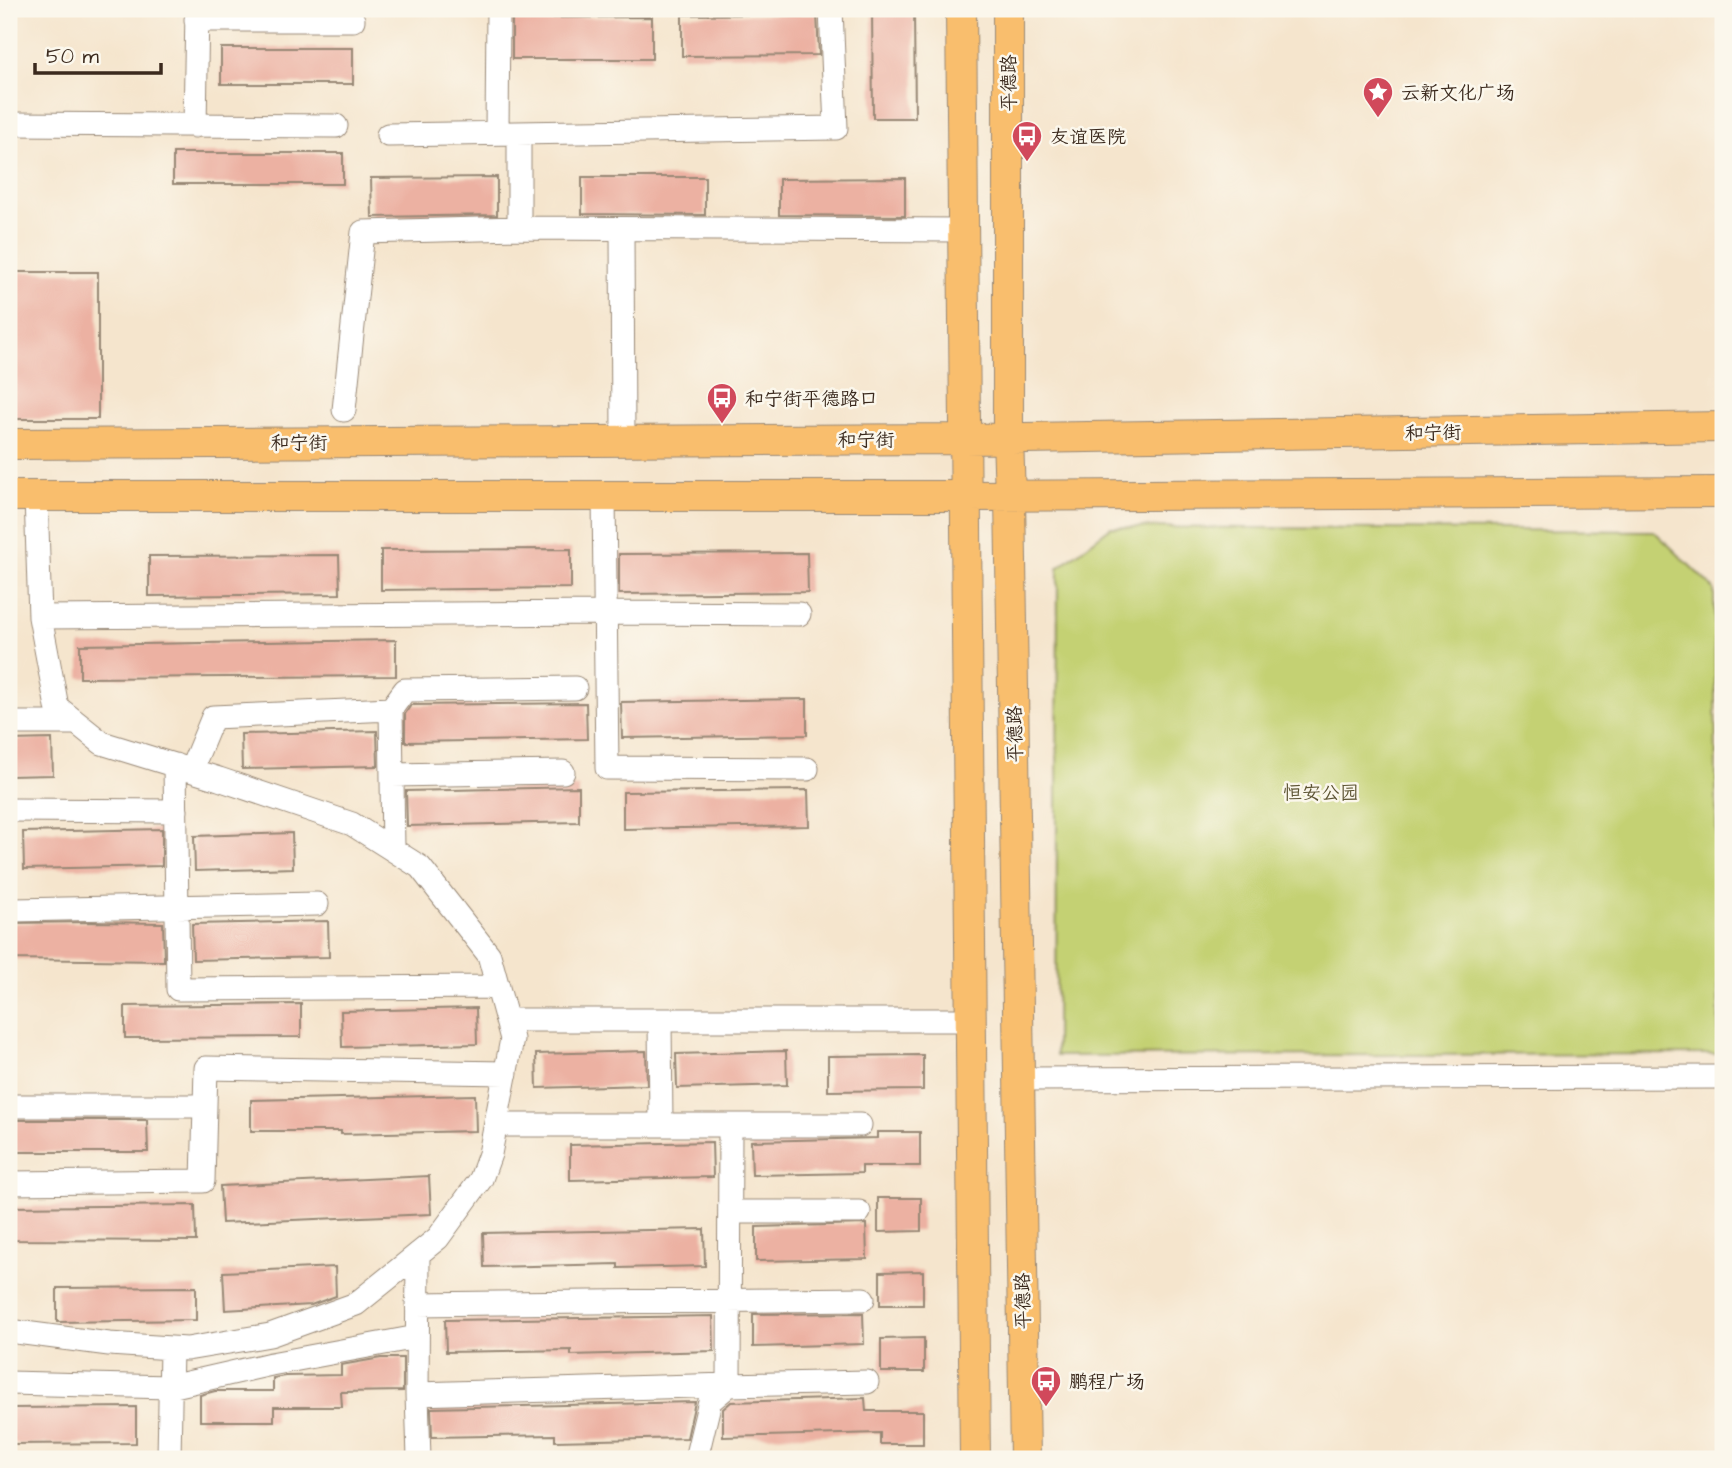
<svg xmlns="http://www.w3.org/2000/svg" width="1732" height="1468" viewBox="0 0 1732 1468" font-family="'Architects Daughter','LXGW WenKai TC',sans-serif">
<rect width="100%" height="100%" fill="#fbf7ec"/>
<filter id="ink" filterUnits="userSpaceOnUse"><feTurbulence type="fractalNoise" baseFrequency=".0143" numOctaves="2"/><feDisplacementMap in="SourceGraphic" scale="14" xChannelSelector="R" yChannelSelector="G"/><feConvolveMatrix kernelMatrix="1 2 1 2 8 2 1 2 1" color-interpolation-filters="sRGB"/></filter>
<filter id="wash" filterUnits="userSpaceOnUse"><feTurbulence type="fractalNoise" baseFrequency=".00686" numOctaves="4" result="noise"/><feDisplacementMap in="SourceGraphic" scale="28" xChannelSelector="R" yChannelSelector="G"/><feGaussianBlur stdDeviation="1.57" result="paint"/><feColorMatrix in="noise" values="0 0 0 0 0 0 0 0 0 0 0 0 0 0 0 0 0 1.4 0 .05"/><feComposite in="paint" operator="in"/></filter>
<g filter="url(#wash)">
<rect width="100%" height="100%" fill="#f5e5cd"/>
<!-- green -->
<path fill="#c4d173" stroke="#807e48" stroke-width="2" d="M 1111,527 L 1654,531 L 1714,589 L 1719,1054 L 1056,1056 L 1058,568 Z"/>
<g id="blocks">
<!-- building -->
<path fill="#ecb1a2" d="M 872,9 L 914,9 L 915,118 L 873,118 Z
M 817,14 L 819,55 L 682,56 L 682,15 Z
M 652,17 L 652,59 L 512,59 L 512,18 Z
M 221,48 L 353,48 L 353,84 L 221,84 Z
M 173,153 L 343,153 L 343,184 L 173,184 Z
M 497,177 L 497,215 L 372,217 L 371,178 Z
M 582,177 L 705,177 L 705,215 L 582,214 Z
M 905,178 L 905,216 L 779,215 L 779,179 Z
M 9,272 L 98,272 L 98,419 L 9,419 Z
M 571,549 L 571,588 L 381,590 L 381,550 Z
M 807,553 L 808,592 L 619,594 L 619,554 Z
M 339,555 L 340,594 L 149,596 L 149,556 Z
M 396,640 L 396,676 L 80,678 L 80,645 Z
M 807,699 L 807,735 L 622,738 L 621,702 Z
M 586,703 L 587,739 L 405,742 L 405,714 L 411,705 Z
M 377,731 L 378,766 L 242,769 L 241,734 Z
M 52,739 L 53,775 L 9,776 L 9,740 Z
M 579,787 L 579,822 L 407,826 L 406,791 Z
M 808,790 L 809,826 L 623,829 L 623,792 Z
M 162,829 L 162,866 L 24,869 L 23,832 Z
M 292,833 L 293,868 L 195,871 L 194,836 Z
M 328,921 L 329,957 L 193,960 L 192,924 Z
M 94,922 L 163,923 L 164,961 L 9,959 L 9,923 Z
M 301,1004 L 301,1037 L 125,1038 L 125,1006 Z
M 476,1008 L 477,1044 L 342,1047 L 341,1011 Z
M 646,1051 L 647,1085 L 537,1088 L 536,1054 Z
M 786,1051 L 787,1085 L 677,1088 L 676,1054 Z
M 923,1055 L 923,1090 L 828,1091 L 828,1056 Z
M 475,1095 L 476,1131 L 341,1134 L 341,1131 L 251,1131 L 251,1100 Z
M 9,1120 L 147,1120 L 148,1152 L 9,1152 Z
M 877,1132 L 920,1132 L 920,1166 L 862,1166 L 862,1173 L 752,1175 L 751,1141 L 877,1138 Z
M 712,1142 L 713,1177 L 570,1180 L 570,1145 Z
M 429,1176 L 431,1214 L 222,1223 L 220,1186 Z
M 878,1198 L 921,1198 L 921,1231 L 878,1232 Z
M 195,1205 L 196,1241 L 9,1240 L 9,1207 Z
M 866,1224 L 867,1259 L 756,1261 L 756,1227 Z
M 704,1229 L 705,1266 L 618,1268 L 618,1264 L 484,1267 L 483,1233 Z
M 335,1267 L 336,1296 L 311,1305 L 225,1310 L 223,1272 Z
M 923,1271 L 923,1305 L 880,1305 L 880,1272 Z
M 196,1287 L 196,1320 L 57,1322 L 57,1288 Z
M 863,1313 L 864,1344 L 753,1347 L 753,1314 Z
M 713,1316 L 714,1351 L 571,1355 L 571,1350 L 446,1352 L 445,1320 Z
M 924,1338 L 924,1372 L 881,1372 L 881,1339 Z
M 381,1358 L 403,1358 L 403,1391 L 341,1392 L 342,1407 L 274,1407 L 274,1421 L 200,1421 L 200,1395 L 215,1391 L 273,1391 L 273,1378 L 285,1376 L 341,1375 L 341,1365 Z
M 865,1398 L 866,1411 L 923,1411 L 923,1444 L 880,1444 L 880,1433 L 723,1437 L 723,1409 L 731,1402 Z
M 695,1402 L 687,1438 L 555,1441 L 555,1435 L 432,1437 L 431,1408 Z
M 136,1407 L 136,1443 L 9,1444 L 9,1408 Z"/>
</g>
</g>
<g filter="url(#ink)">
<use href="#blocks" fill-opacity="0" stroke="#988876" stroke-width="2"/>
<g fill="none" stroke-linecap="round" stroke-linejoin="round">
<!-- minor casing -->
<g stroke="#988876" stroke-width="25">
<path id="minor" d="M 196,20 L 353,20
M 9,124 L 336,126
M 195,126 L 197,9
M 497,133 L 498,9
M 519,133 L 519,228
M 388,135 L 836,128 L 831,9
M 622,229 L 623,441
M 344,410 L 363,232 L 519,228 L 963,230
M 604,495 L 607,768 L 807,769
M 40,617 L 605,613 L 799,614
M 391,709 L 393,850
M 9,723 L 76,723
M 175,765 L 178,989 L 498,987
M 191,770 L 213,717 L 391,709 L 405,690 L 575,688
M 392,775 L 563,772
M 9,810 L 176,811
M 14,910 L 317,904
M 507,1020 L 971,1020
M 660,1020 L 661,1125
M 1019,1079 L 1723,1077
M 9,1106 L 205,1106
M 496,1125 L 860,1125
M 9,1183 L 203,1181 L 206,1068 L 506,1073
M 730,1212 L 859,1212
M 418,1254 L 417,1394 L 729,1385 L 730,1125
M 417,1304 L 863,1299
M 9,1331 L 109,1344 L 187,1349 L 270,1335 L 356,1304 L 438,1238 L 481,1179 L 490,1154 L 512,1039 L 489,955 L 420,867 L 352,824 L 219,779 L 102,743 L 57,707 L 40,617 L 36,496
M 9,1383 L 170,1387 L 271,1364 L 417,1337
M 417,1394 L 419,1459
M 169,1459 L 171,1348
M 696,1459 L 710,1401 L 729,1385 L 867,1382"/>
</g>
<!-- major casing -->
<g stroke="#988876" stroke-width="32">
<path id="major" d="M 961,9 L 975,1459
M 1008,9 L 1008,438 L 1010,496 L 1025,1459
M 9,444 L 965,439 L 1723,427
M 9,496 L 965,496 L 1723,492"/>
</g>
<!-- minor -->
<use href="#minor" stroke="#fff" stroke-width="23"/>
<!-- major -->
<use href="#major" stroke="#f9be6d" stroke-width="30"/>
</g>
</g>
<!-- icons -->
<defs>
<g id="sight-pin" transform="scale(1.575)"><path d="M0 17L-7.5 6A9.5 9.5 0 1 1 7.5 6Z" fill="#d1495b" stroke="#fbf7ec"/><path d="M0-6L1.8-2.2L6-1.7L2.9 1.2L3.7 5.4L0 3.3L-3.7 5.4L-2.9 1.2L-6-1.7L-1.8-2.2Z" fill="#fff"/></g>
<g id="bus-pin" transform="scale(1.575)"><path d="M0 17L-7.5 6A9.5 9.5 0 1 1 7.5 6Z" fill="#d1495b" stroke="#fbf7ec"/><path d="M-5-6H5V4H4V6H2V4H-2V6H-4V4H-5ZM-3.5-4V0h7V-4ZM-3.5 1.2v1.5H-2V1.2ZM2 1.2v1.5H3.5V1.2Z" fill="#fff"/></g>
</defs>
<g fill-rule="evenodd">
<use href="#sight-pin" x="1378" y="92"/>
<use href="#bus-pin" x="1027" y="136"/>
<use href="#bus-pin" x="722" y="398"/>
<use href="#bus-pin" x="1046" y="1381"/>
</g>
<g text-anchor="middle" stroke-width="5" stroke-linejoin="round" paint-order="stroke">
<!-- street labels -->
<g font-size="19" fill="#3b2a1e" stroke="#fbf7ec">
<text transform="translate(1008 83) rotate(-90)" y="7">平德路</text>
<text transform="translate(1433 432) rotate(-1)" y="7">和宁街</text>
<text x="866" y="446">和宁街</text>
<text x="299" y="449">和宁街</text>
<text transform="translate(1014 734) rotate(-91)" y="7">平德路</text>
<text transform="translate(1022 1301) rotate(-91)" y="7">平德路</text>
</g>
<!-- poi labels -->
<g font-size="19" fill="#3b2a1e" stroke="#fbf7ec" text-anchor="start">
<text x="1401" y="99">云新文化广场</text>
<text x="1050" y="143">友谊医院</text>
<text x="745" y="405">和宁街平德路口</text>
<text x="1069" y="1388">鹏程广场</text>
</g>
<!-- park labels -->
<g font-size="19" fill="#5d5433" stroke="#fbf7ec">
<text x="1321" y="799">恒安公园</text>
</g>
</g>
<!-- margin -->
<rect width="1732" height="1468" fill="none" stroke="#fbf7ec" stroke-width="35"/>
<!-- scale -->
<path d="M35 63v10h126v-10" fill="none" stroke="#3b2a1e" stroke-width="3.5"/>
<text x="46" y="63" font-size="21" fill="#3b2a1e" stroke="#fbf7ec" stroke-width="5" paint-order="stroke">50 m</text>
</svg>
